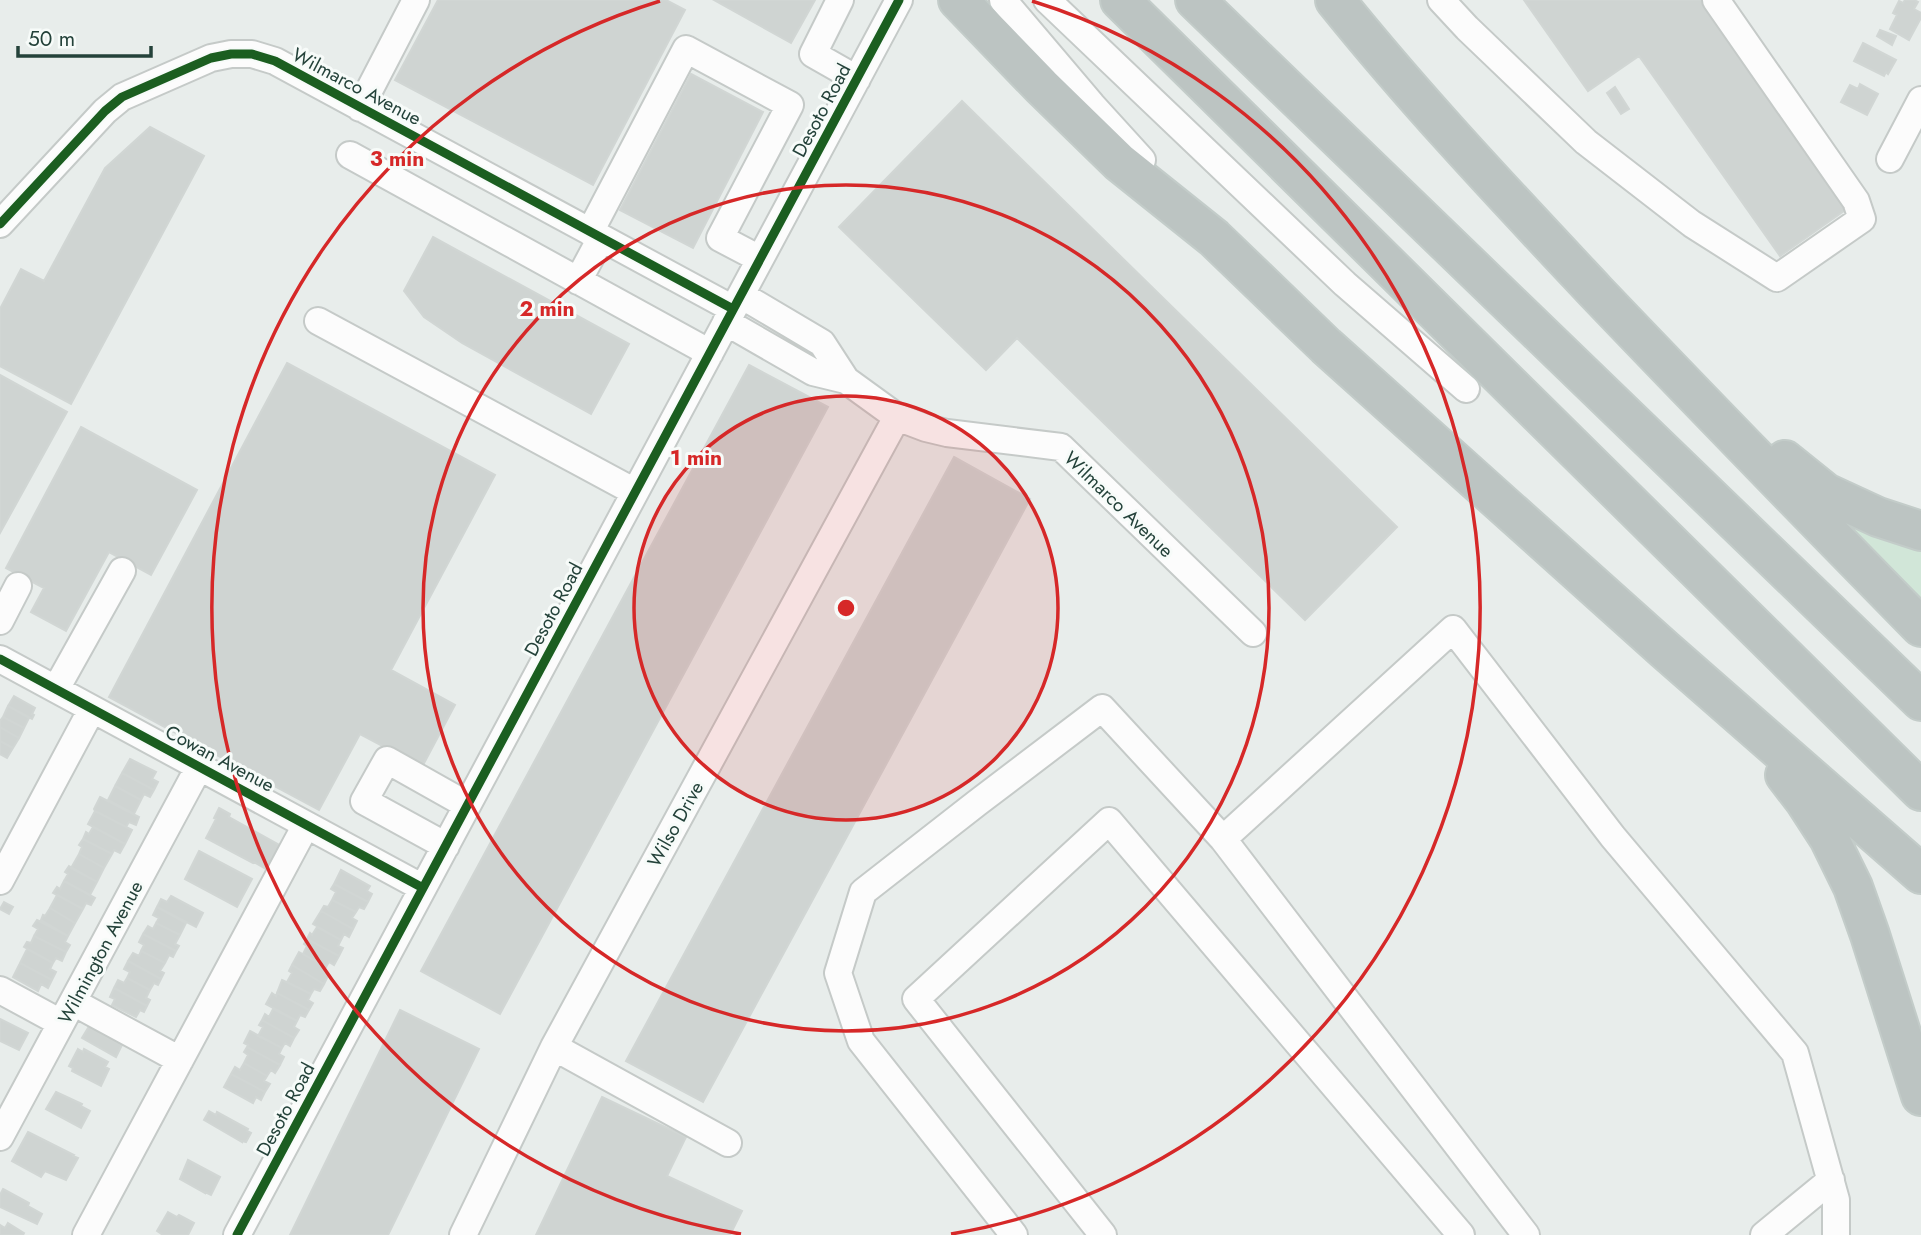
<svg xmlns="http://www.w3.org/2000/svg" width="1921" height="1235" viewBox="0 0 1921 1235" font-family="Jost,sans-serif">
<rect width="100%" height="100%" fill="#e8edeb"/>
<!-- green -->
<path fill="#d1e6d8" d="M 1828,511 L 1921,543 L 1921,606 Z"/>
<!-- building -->
<path fill="#cfd4d2" stroke="#d1d6d4" stroke-width="2" d="M 438,0 L 666,0 L 685,10 L 593,185 L 395,80 Z
M 714,0 L 815,0 L 791,43 Z
M 1524,0 L 1706,0 L 1851,206 L 1780,256 L 1639,56 L 1588,91 Z
M 1905,0 L 1914,0 L 1918,2 L 1914,9 L 1921,13 L 1921,18 L 1909,40 L 1890,29 L 1897,15 L 1893,13 L 1899,1 L 1903,3 Z
M 1880,30 L 1896,36 L 1892,45 L 1877,36 Z
M 1863,43 L 1896,60 L 1888,74 L 1886,72 L 1884,76 L 1854,61 Z
M 691,74 L 763,112 L 693,248 L 620,210 Z
M 1860,84 L 1878,94 L 1867,115 L 1841,102 L 1850,85 L 1858,89 Z
M 1615,87 L 1629,109 L 1621,114 L 1607,93 Z
M 962,101 L 1397,527 L 1305,620 L 1017,338 L 986,370 L 839,227 Z
M 150,127 L 204,156 L 71,404 L 0,366 L 0,309 L 21,269 L 44,281 L 105,168 Z
M 433,237 L 629,344 L 591,414 L 462,343 L 424,317 L 404,291 Z
M 287,363 L 495,475 L 391,670 L 455,705 L 422,767 L 360,734 L 319,810 L 109,697 Z
M 749,365 L 828,407 L 500,1014 L 421,971 Z
M 0,375 L 67,412 L 0,533 Z
M 81,427 L 197,490 L 151,575 L 109,552 L 66,631 L 31,612 L 44,588 L 6,568 Z
M 954,457 L 1030,499 L 703,1102 L 626,1061 Z
M 14,696 L 35,708 L 32,714 L 34,715 L 32,719 L 8,706 Z
M 8,706 L 29,718 L 24,728 L 3,717 Z
M 3,717 L 24,728 L 19,738 L 0,727 L 0,721 Z
M 0,727 L 19,738 L 13,748 L 0,741 Z
M 0,741 L 13,748 L 7,758 L 0,754 Z
M 130,759 L 156,772 L 152,779 L 158,782 L 154,790 L 122,773 Z
M 122,773 L 154,790 L 150,797 L 144,794 L 141,800 L 115,786 Z
M 115,786 L 141,800 L 134,814 L 108,800 Z
M 100,797 L 139,817 L 136,825 L 129,822 L 126,827 L 95,811 L 94,809 Z
M 219,808 L 230,814 L 229,817 L 281,846 L 268,870 L 254,862 L 253,863 L 206,838 L 216,819 L 214,818 Z
M 95,811 L 132,830 L 125,844 L 88,824 Z
M 93,827 L 125,844 L 120,853 L 114,850 L 112,854 L 83,839 L 86,832 L 89,834 Z
M 83,839 L 112,854 L 104,868 L 79,854 L 82,847 L 79,845 Z
M 199,851 L 252,879 L 237,907 L 185,879 Z
M 79,854 L 104,868 L 97,882 L 71,868 Z
M 69,866 L 97,882 L 90,895 L 64,881 L 68,874 L 65,872 Z
M 341,870 L 370,886 L 367,891 L 372,894 L 368,902 L 334,884 Z
M 64,881 L 95,898 L 91,905 L 86,903 L 83,909 L 53,893 L 57,887 L 60,889 Z
M 334,884 L 368,902 L 364,909 L 359,907 L 356,912 L 332,900 L 336,892 L 331,889 Z
M 57,895 L 83,909 L 75,923 L 50,908 Z
M 171,896 L 203,913 L 196,927 L 157,907 L 161,899 L 167,902 Z
M 332,900 L 356,912 L 352,918 L 357,921 L 353,929 L 321,911 L 324,906 L 328,907 Z
M 4,902 L 13,907 L 9,914 L 0,909 Z
M 157,907 L 186,923 L 180,935 L 156,923 L 159,918 L 153,915 Z
M 50,908 L 75,923 L 68,936 L 41,920 L 43,915 L 45,916 Z
M 321,911 L 353,929 L 349,937 L 344,934 L 341,940 L 313,924 Z
M 37,920 L 68,936 L 65,942 L 70,945 L 66,952 L 34,936 L 38,929 L 33,926 Z
M 156,923 L 180,935 L 175,944 L 179,946 L 176,951 L 143,934 L 148,926 L 153,929 Z
M 317,927 L 341,940 L 338,946 L 343,948 L 339,956 L 307,939 L 310,933 L 312,935 Z
M 143,934 L 176,951 L 173,957 L 169,955 L 165,963 L 141,951 L 144,945 L 139,942 Z
M 34,936 L 66,952 L 62,961 L 56,958 L 53,963 L 24,947 L 27,942 L 31,943 Z
M 307,939 L 339,956 L 334,965 L 329,962 L 326,967 L 303,954 L 307,946 L 304,944 Z
M 27,949 L 53,963 L 50,969 L 56,972 L 52,980 L 20,963 Z
M 141,951 L 165,963 L 160,971 L 164,973 L 161,979 L 128,961 L 133,953 L 139,956 Z
M 299,952 L 326,967 L 323,972 L 328,976 L 324,984 L 292,965 Z
M 128,961 L 161,979 L 158,985 L 154,983 L 150,990 L 127,978 L 130,972 L 124,969 Z
M 20,963 L 52,980 L 48,988 L 41,984 L 38,991 L 13,977 Z
M 292,965 L 324,984 L 320,991 L 314,989 L 311,994 L 287,982 L 292,973 L 289,971 Z
M 127,978 L 150,990 L 146,998 L 150,1000 L 147,1006 L 114,988 L 118,980 L 124,983 Z
M 282,980 L 311,994 L 308,1000 L 313,1003 L 309,1010 L 277,993 Z
M 114,988 L 147,1006 L 144,1012 L 140,1010 L 136,1017 L 112,1005 L 115,999 L 110,997 Z
M 272,993 L 276,996 L 277,993 L 309,1010 L 305,1017 L 300,1015 L 297,1021 L 266,1004 Z
M 273,1009 L 297,1021 L 294,1027 L 299,1030 L 294,1038 L 262,1020 L 265,1014 L 269,1017 Z
M 400,1010 L 479,1049 L 388,1235 L 290,1235 Z
M 0,1019 L 28,1033 L 19,1050 L 0,1041 Z
M 262,1020 L 294,1038 L 290,1046 L 285,1043 L 282,1048 L 258,1036 L 263,1027 L 259,1025 Z
M 91,1023 L 102,1029 L 100,1033 L 122,1045 L 116,1057 L 82,1038 Z
M 250,1031 L 282,1048 L 279,1054 L 284,1057 L 280,1065 L 247,1047 L 248,1045 L 244,1043 Z
M 247,1047 L 280,1065 L 275,1073 L 271,1070 L 267,1076 L 244,1063 L 248,1055 L 244,1052 Z
M 78,1049 L 83,1052 L 84,1049 L 108,1062 L 105,1067 L 109,1069 L 101,1086 L 72,1071 L 73,1068 L 69,1066 Z
M 244,1063 L 267,1076 L 264,1081 L 270,1084 L 265,1092 L 231,1074 L 235,1067 L 240,1070 Z
M 231,1074 L 265,1092 L 261,1100 L 256,1097 L 253,1103 L 224,1087 Z
M 56,1092 L 82,1104 L 81,1106 L 90,1111 L 81,1128 L 46,1109 Z
M 602,1097 L 686,1137 L 667,1176 L 742,1211 L 730,1235 L 536,1235 Z
M 209,1111 L 216,1115 L 217,1112 L 248,1129 L 247,1131 L 251,1133 L 246,1142 L 242,1141 L 242,1142 L 204,1120 Z
M 28,1132 L 74,1155 L 73,1156 L 78,1158 L 66,1180 L 45,1171 L 41,1177 L 12,1161 Z
M 188,1160 L 220,1177 L 211,1195 L 205,1192 L 205,1193 L 180,1179 Z
M 3,1189 L 29,1203 L 28,1206 L 42,1214 L 37,1224 L 0,1207 L 0,1195 Z
M 168,1212 L 177,1217 L 179,1215 L 194,1223 L 188,1235 L 163,1235 L 157,1231 Z
M 8,1223 L 24,1233 L 23,1235 L 0,1235 L 0,1225 L 5,1228 Z"/>
<g fill="none" stroke-linecap="round" stroke-linejoin="round">
<!-- minor casing -->
<g stroke="#c5cac8" stroke-width="30">
<path id="minor" d="M 840,0 L 813,54 L 857,79
M 1003,0 L 1092,105 L 1142,160
M 1047,0 L 1345,284 L 1466,389
M 1441,0 L 1467,28 L 1586,142 L 1692,224 L 1777,278 L 1862,219 L 1856,201 L 1716,0
M 360,108 L 416,0
M 350,155 L 710,353
M 1890,159 L 1921,100
M 0,224 L 105,111 L 122,97 L 211,58 L 231,54 L 252,54 L 275,61 L 733,309
M 590,232 L 686,49 L 790,105 L 720,238 L 760,259
M 578,281 L 601,238
M 741,295 L 822,343 L 846,380 L 897,417 L 926,428 L 947,433 L 1061,447 L 1253,633
M 318,321 L 635,492
M 726,322 L 813,372 L 846,380
M 0,621 L 18,586
M 0,659 L 423,888
M 56,689 L 122,571
M 1223,839 L 1526,1235
M 446,846 L 364,801 L 387,760 L 467,805
M 0,881 L 92,709
M 0,990 L 61,1023
M 73,1002 L 180,1060
M 554,1047 L 728,1143
M 0,1137 L 199,767
M 86,1235 L 306,825
M 237,1235 L 899,0
M 463,1235 L 554,1047 L 897,417
M 1014,1235 L 861,1041 L 838,973 L 863,892 L 977,803 L 1102,708 L 1223,839 L 1453,629 L 1613,837 L 1795,1053 L 1836,1200 L 1836,1235
M 1103,1235 L 916,999 L 1109,821 L 1461,1235
M 1764,1235 L 1831,1180"/>
</g>
<!-- highway casing -->
<g stroke="#c3ccc9" stroke-width="42">
<path id="highway" d="M 958,0 L 1041,86 L 1119,162 L 1214,238 L 1326,346 L 1665,650 L 1921,874
M 1120,0 L 1921,791
M 1195,0 L 1921,701
M 1335,0 C 1417,102 1507,197 1596,292 C 1704,405 1812,516 1921,627
M 1785,460 L 1826,493 L 1878,517 L 1921,531
M 1785,775 L 1805,801 L 1829,838 L 1853,887 L 1870,935 L 1921,1096"/>
</g>
<!-- minor -->
<use href="#minor" stroke="#fcfcfc" stroke-width="26"/>
<!-- highway -->
<use href="#highway" stroke="#bcc4c2" stroke-width="38"/>
<!-- cycleway casing -->
<g stroke="#f7fbf9" stroke-width="13">
<path id="cycleway" d="M 0,224 L 105,111 L 122,97 L 211,58 L 231,54 L 252,54 L 275,61 L 733,309
M 0,659 L 423,888
M 237,1235 L 899,0"/>
</g>
<!-- cycleway -->
<use href="#cycleway" stroke="#1b5e20" stroke-width="9"/>
</g>
<!-- distance rings -->
<circle cx="846" cy="608" r="212" fill="#d62828" fill-opacity=".12"/>
<g fill="none" stroke="#d62828" stroke-width="3.5">
<circle cx="846" cy="608" r="212"/>
<circle cx="846" cy="608" r="423"/>
<path d="M741 1234A635 635 0 0 1 660 1M1032 1A635 635 0 0 1 951 1234"/>
</g>
<g text-anchor="middle" stroke-width="6" stroke-linejoin="round" paint-order="stroke">
<!-- street labels -->
<g font-size="19" fill="#24423a" stroke="#f7fbf9">
<text transform="translate(357 86) rotate(28)" y="7">Wilmarco Avenue</text>
<text transform="translate(821 110) rotate(-62)" y="7">Desoto Road</text>
<text transform="translate(1119 504) rotate(44)" y="7">Wilmarco Avenue</text>
<text transform="translate(553 609) rotate(-62)" y="7">Desoto Road</text>
<text transform="translate(220 758) rotate(28)" y="7">Cowan Avenue</text>
<text transform="translate(675 824) rotate(-61)" y="7">Wilso Drive</text>
<text transform="translate(100 952) rotate(-62)" y="7">Wilmington Avenue</text>
<text transform="translate(285 1109) rotate(-62)" y="7">Desoto Road</text>
</g>
</g>
<circle cx="846" cy="608" r="10" fill="#d62828" stroke="#f7fbf9" stroke-width="3.5"/>
<g font-size="21" text-anchor="middle" font-weight="bold" fill="#d62828" stroke="#f7fbf9" stroke-width="6" stroke-linejoin="round" paint-order="stroke">
<text x="397" y="166">3 min</text>
<text x="547" y="316">2 min</text>
<text x="696" y="465">1 min</text>
</g>
<!-- scale -->
<path d="M18 46v10h133v-10" fill="none" stroke="#24423a" stroke-width="3.5"/>
<text x="28" y="46" font-size="21" fill="#24423a" stroke="#f7fbf9" stroke-width="5" paint-order="stroke">50 m</text>
</svg>
